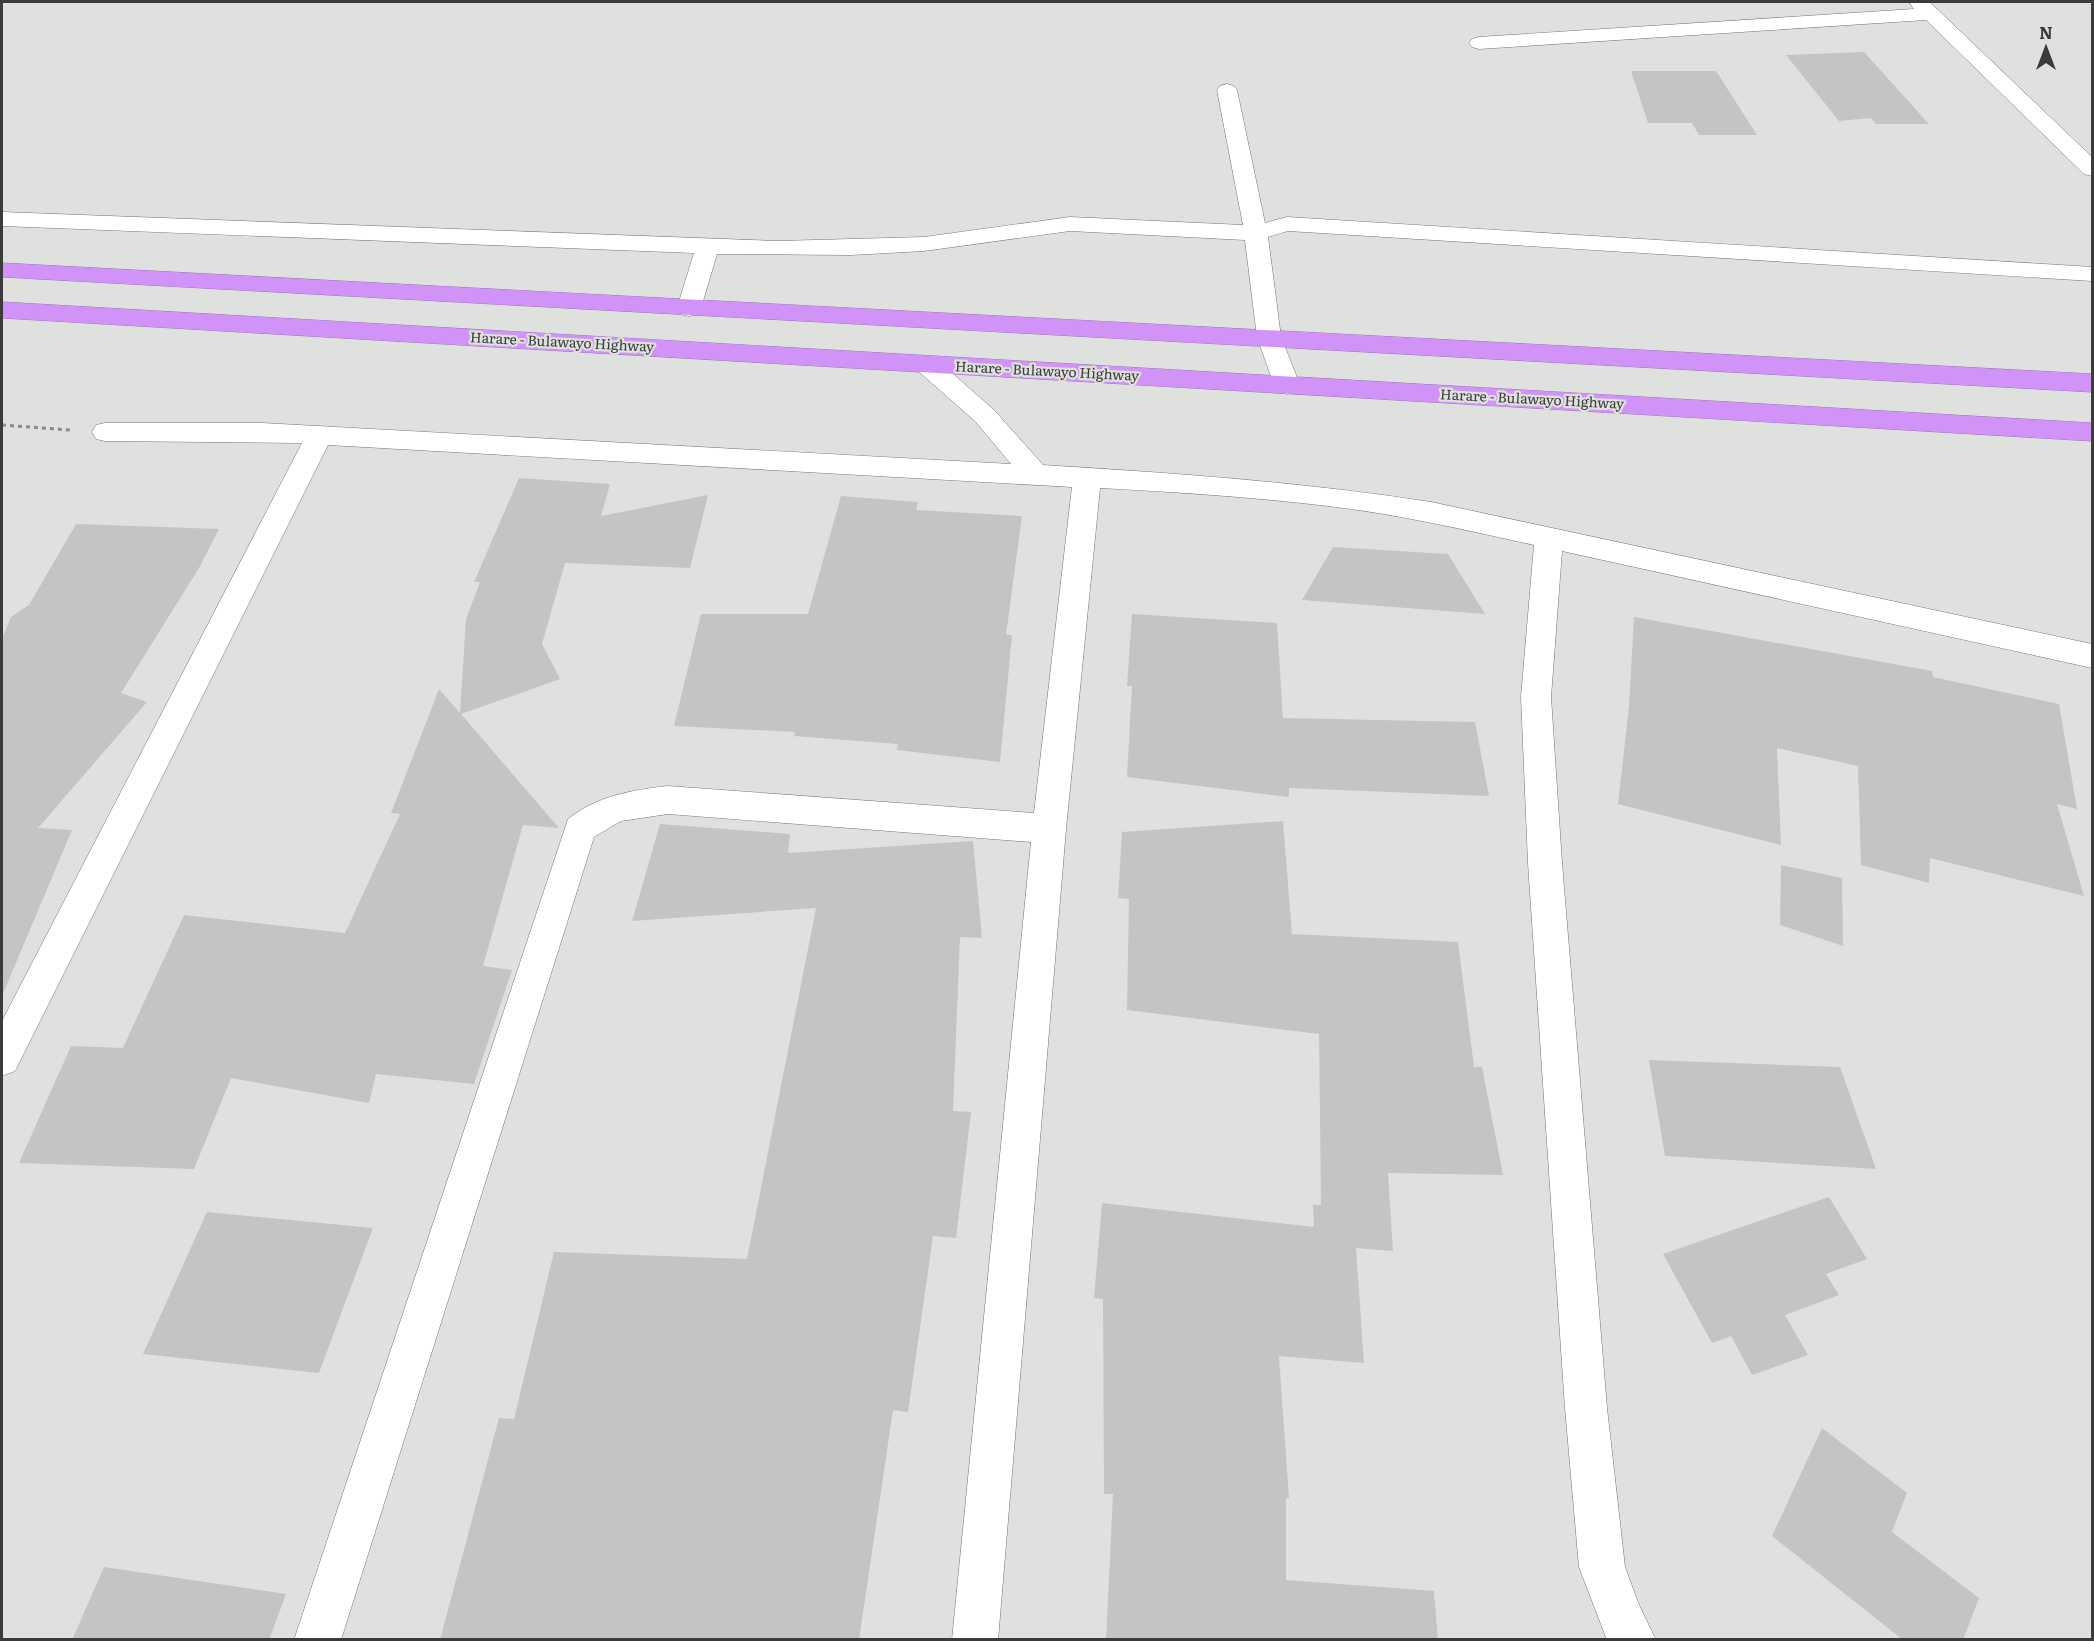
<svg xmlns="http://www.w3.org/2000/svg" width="2094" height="1641" viewBox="0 0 2094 1641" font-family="Literata,serif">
<rect width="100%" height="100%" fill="#dfe1df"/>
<!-- building -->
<path fill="#c3c5c3" d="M 1864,52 L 1929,124 L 1876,124 L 1871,118 L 1839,121 L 1786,55 Z
M 1631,71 L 1716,71 L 1757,135 L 1699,135 L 1692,123 L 1648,123 Z
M 519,478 L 610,484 L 601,516 L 708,495 L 690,568 L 565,563 L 542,644 L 560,679 L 461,714 L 559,828 L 523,825 L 483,966 L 512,970 L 474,1084 L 376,1074 L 369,1103 L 231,1078 L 194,1169 L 19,1163 L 71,1046 L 123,1048 L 184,915 L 345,933 L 400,814 L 391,813 L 439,689 L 460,713 L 466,619 L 480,582 L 474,582 Z
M 841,496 L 918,502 L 916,510 L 1022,516 L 1006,635 L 1012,635 L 1000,762 L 897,750 L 898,744 L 794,736 L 795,732 L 674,726 L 701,614 L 808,614 Z
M 76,524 L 219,529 L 199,568 L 121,693 L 147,702 L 38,828 L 72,830 L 2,996 L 2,639 L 11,617 L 29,605 Z
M 1333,547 L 1448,554 L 1485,614 L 1302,600 Z
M 1132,614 L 1277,623 L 1283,718 L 1475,722 L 1489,796 L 1289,788 L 1289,797 L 1127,777 L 1132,686 L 1127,686 Z
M 1634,617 L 1932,671 L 1933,677 L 2059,704 L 2077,809 L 2057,804 L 2084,896 L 1930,858 L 1929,883 L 1861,865 L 1858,766 L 1777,748 L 1781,845 L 1618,804 L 1629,706 Z
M 1283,821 L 1292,934 L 1458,942 L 1474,1067 L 1482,1067 L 1503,1175 L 1388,1173 L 1393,1251 L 1356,1248 L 1364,1363 L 1279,1356 L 1289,1498 L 1286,1498 L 1286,1580 L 1434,1591 L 1438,1640 L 1106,1640 L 1113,1494 L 1104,1494 L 1103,1299 L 1094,1298 L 1102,1203 L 1314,1227 L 1313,1205 L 1321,1205 L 1319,1034 L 1127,1010 L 1129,899 L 1118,898 L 1122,832 Z
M 660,824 L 790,834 L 788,853 L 973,841 L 982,938 L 960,937 L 953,1111 L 971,1112 L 956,1238 L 933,1236 L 908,1412 L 893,1410 L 859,1640 L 440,1640 L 499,1418 L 514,1419 L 554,1252 L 747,1259 L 816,908 L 632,921 Z
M 1781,865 L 1842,878 L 1843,946 L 1780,925 Z
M 1649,1060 L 1840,1067 L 1876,1169 L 1665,1156 Z
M 1829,1197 L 1867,1259 L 1826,1274 L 1839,1295 L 1785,1315 L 1808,1355 L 1752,1375 L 1731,1336 L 1712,1343 L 1663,1254 Z
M 207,1212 L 373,1228 L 319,1373 L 143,1354 Z
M 1822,1428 L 1907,1493 L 1892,1532 L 1979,1598 L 1963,1640 L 1903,1640 L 1772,1536 Z
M 104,1567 L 286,1594 L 269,1640 L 72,1640 Z"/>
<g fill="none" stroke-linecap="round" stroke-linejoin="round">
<!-- minor casing -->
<g stroke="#727572" stroke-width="1">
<path id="minor" d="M 1909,2 L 1929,2 L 1938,10 L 2092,157 L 2092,176 L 2084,174 L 1926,20 L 1479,49 L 1472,47 L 1469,43 L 1472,39 L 1479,37 L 1914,9 Z
M 1227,84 L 1234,86 L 1237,90 L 1265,223 L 1287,217 L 2092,267 L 2092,281 L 1288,231 L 1268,237 L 1281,337 L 1300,385 L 1296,391 L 1287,394 L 1278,391 L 1274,385 L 1257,337 L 1245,240 L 1070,231 L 924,251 L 851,255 L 717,254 L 701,308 L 698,314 L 689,316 L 680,314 L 677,308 L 694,253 L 2,226 L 2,212 L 778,241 L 924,237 L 1070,217 L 1243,225 L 1217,90 L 1220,86 Z
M 926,356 L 935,358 L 994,410 L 1043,465 C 1173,473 1302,482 1431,502 L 2092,644 L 2092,668 L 1562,551 L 1551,697 L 1562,863 L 1607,1408 L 1625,1567 L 1639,1605 L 1656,1640 L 1607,1640 L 1579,1567 L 1565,1408 L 1528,863 L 1521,697 L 1534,545 C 1466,530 1397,514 1328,506 C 1252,497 1176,492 1100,488 L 1066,829 L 998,1640 L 952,1640 L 1031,842 L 668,814 L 621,821 L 594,837 L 341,1640 L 294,1640 L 568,819 C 597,796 632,790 668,786 L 1034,813 L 1072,487 L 328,445 L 15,1071 L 2,1076 L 2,1021 L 302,443 L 105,441 L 96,439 L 92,432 L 96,425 L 105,423 L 262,423 L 1011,464 L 976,422 L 917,370 L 913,364 L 917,358 Z"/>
</g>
<!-- highway casing -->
<g stroke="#9d74b6" stroke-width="1">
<path id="highway" d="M 2,263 L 2092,374 L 2092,392 L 2,277 Z
M 2,302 L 2092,423 L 2092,441 L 2,318 Z"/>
</g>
<!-- path -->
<path stroke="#898b89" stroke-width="3" stroke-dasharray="4 4" stroke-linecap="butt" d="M 2,425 L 70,430"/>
<!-- minor -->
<use href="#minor" fill="#fff" fill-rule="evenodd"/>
<!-- highway -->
<use href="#highway" fill="#d293f8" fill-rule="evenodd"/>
</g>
<g text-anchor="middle" stroke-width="4.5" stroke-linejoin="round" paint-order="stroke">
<!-- far-street labels -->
<g font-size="14" fill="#3a3b3a" stroke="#dfe1df">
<text transform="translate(562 342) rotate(3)" y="5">Harare - Bulawayo Highway</text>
<text transform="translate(1047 371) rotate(3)" y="5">Harare - Bulawayo Highway</text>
<text transform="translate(1532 399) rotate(3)" y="5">Harare - Bulawayo Highway</text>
</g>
</g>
<!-- border -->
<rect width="2094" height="1641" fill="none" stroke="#3a3b3a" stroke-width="6"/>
<!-- north arrow -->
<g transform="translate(2046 48)" stroke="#dfe1df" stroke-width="4.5" paint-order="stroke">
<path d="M0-4.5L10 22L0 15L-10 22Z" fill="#3a3b3a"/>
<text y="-9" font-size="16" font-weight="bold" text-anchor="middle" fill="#3a3b3a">N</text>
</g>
</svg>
